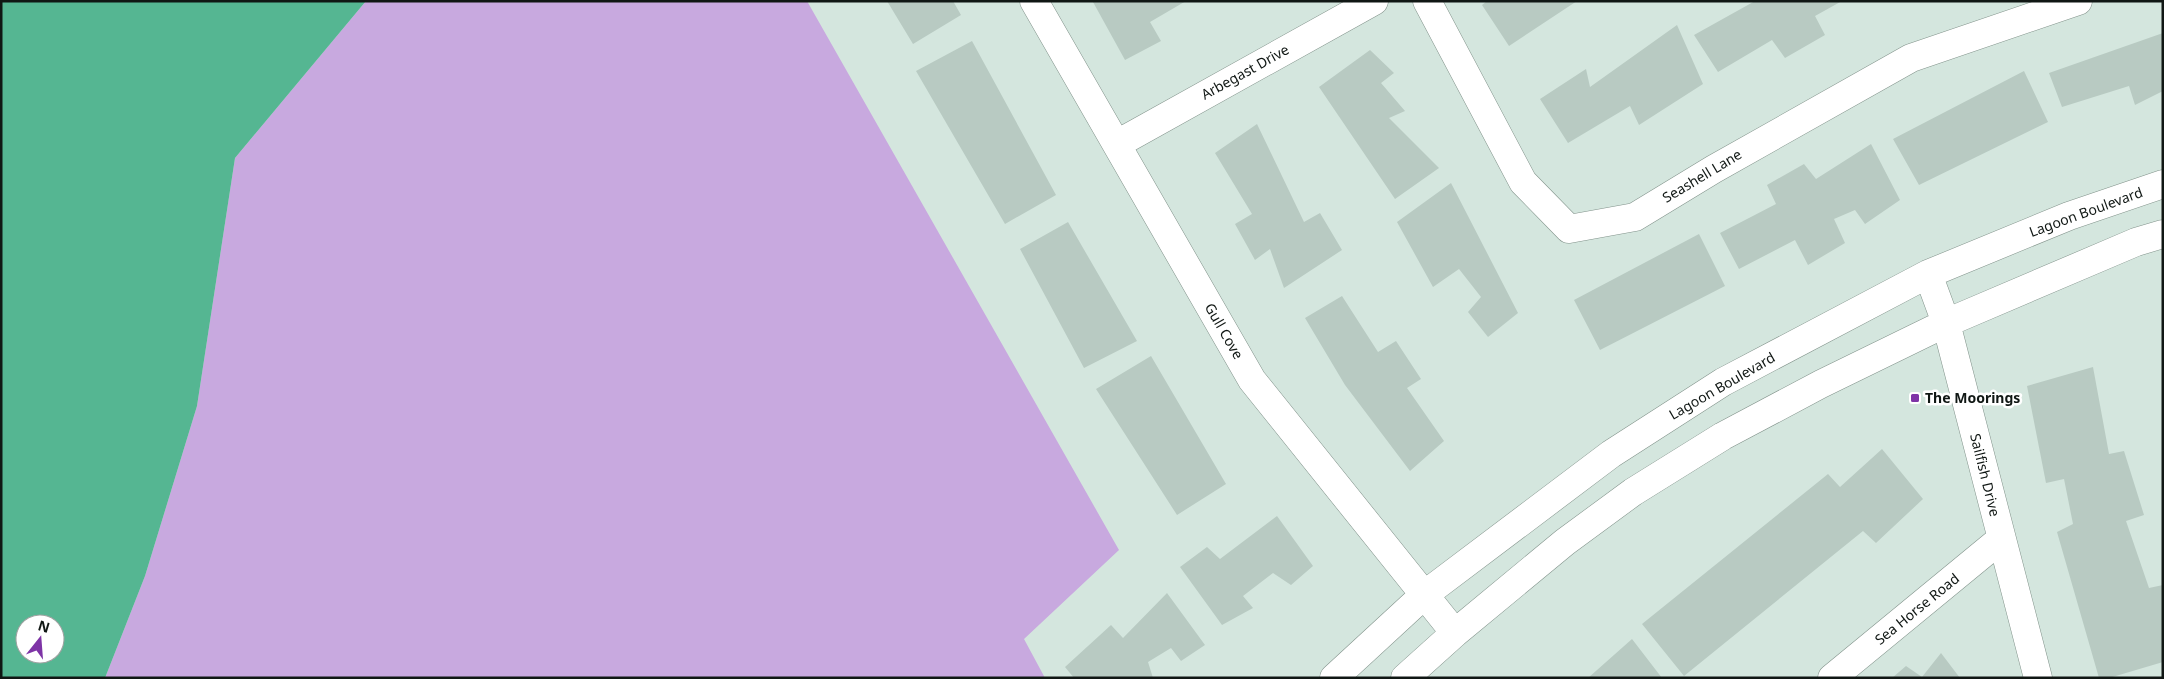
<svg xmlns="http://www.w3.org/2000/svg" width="2164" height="679" viewBox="0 0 2164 679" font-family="'Noto Sans',sans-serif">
<rect width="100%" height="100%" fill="#d4e6de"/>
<!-- green -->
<path fill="#c8a9df" d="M 366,1 L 807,1 L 1119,550 L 1024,639 L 1045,678 L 105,678 L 145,576 L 197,406 L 235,158 Z"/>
<!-- water -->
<path fill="#55b692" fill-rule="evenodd" d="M 1,1 L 366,1 L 235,158 L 197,406 L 145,576 L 105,678 L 1,678 ZM 25,624 L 55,624 L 55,654 L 25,654 Z"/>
<!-- building -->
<path fill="#b8cac2" d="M 887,1 L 953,1 L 961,15 L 913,44 Z
M 1186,1 L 1150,22 L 1161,41 L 1125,60 L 1093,2 Z
M 1487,1 L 1577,1 L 1509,46 L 1482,5 Z
M 1755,1 L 1842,1 L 1815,16 L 1825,35 L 1785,58 L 1772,40 L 1718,72 L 1694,35 Z
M 1677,25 L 1703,84 L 1639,125 L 1630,106 L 1568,143 L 1540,99 L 1586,69 L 1590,87 Z
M 2163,33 L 2163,91 L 2135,105 L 2129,86 L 2062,107 L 2049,73 Z
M 972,41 L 1056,195 L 1005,224 L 916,71 Z
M 1370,50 L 1394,73 L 1381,83 L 1405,111 L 1389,118 L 1439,168 L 1395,199 L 1319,87 Z
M 2024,71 L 2048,122 L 1919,185 L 1893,139 Z
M 1257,124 L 1304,222 L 1320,213 L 1342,250 L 1284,288 L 1270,249 L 1255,260 L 1235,224 L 1252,214 L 1215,153 Z
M 1871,144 L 1900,200 L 1865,224 L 1855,210 L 1834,219 L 1845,243 L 1808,265 L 1795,240 L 1739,269 L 1720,233 L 1776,204 L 1767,185 L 1804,164 L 1816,179 Z
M 1451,183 L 1518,313 L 1488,337 L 1468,312 L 1481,297 L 1459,269 L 1433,287 L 1397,222 Z
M 1068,222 L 1137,341 L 1084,368 L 1020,249 Z
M 1699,234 L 1725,286 L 1600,350 L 1574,300 Z
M 1342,296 L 1378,352 L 1396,341 L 1421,379 L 1407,388 L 1444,441 L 1410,471 L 1345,385 L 1305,318 Z
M 1151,356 L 1226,484 L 1177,515 L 1096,389 Z
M 2093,367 L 2109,454 L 2124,451 L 2144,515 L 2126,521 L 2149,588 L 2163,585 L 2163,662 L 2109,678 L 2099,678 L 2057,532 L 2073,524 L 2064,479 L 2046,483 L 2027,386 Z
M 1882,449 L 1923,499 L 1876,543 L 1863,531 L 1684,676 L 1642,624 L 1828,474 L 1840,487 Z
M 1277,516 L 1313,566 L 1291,585 L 1273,573 L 1243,596 L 1253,608 L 1222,625 L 1180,567 L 1207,547 L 1220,559 Z
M 1167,593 L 1205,645 L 1181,661 L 1171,648 L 1148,662 L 1153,678 L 1074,678 L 1065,667 L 1111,625 L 1123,638 Z
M 1632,639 L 1662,678 L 1588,678 Z
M 1941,653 L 1960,678 L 1892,678 L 1906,666 L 1922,677 Z"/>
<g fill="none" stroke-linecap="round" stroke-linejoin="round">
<!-- minor casing -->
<g stroke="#82938b" stroke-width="29">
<path id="minor" d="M 1034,1 L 1252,380 L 1455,633
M 1427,1 L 1523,182 L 1569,229 L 1635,217 L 1714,169 L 1911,58 L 2078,1
M 1117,144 L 1374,1
M 1928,274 L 1946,323 L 2038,678
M 1334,678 L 1424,595 L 1611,454 L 1723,382 L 1928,274 L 2069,216 L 2163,184
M 1405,678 L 1455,633 L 1565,542 L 1633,492 L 1723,436 L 1821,384 L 1946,323 L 2136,242 L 2163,234
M 1832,678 L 2001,539"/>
</g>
<!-- minor -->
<use href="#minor" stroke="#fff" stroke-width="28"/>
</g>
<!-- markers -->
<rect fill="#7e34a6" stroke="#fff" stroke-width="2" x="1910" y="393" width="10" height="10" rx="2.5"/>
<g text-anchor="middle" stroke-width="5" stroke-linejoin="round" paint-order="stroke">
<!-- street labels -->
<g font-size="14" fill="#101714" stroke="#fff">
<text transform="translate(1245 72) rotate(-29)" y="5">Arbegast Drive</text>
<text transform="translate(1702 176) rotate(-31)" y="5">Seashell Lane</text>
<text transform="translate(2086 212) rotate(-20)" y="5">Lagoon Boulevard</text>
<text transform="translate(1224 331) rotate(60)" y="5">Gull Cove</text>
<text transform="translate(1722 386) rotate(-30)" y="5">Lagoon Boulevard</text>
<text transform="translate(1985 475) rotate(76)" y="5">Sailfish Drive</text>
<text transform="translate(1917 609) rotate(-39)" y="5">Sea Horse Road</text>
</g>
<!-- poi labels -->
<g font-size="14" font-weight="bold" fill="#101714" stroke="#fff" text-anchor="start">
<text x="1925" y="403">The Moorings</text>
</g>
</g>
<!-- border -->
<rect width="2164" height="679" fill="none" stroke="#101714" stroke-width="5"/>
<!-- north arrow -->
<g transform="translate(40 639) rotate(17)"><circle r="24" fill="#ffffff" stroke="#9fa2a1"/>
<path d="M0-4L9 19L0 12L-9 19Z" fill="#7e34a6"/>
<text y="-8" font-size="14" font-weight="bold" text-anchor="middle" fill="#101714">N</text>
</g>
</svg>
